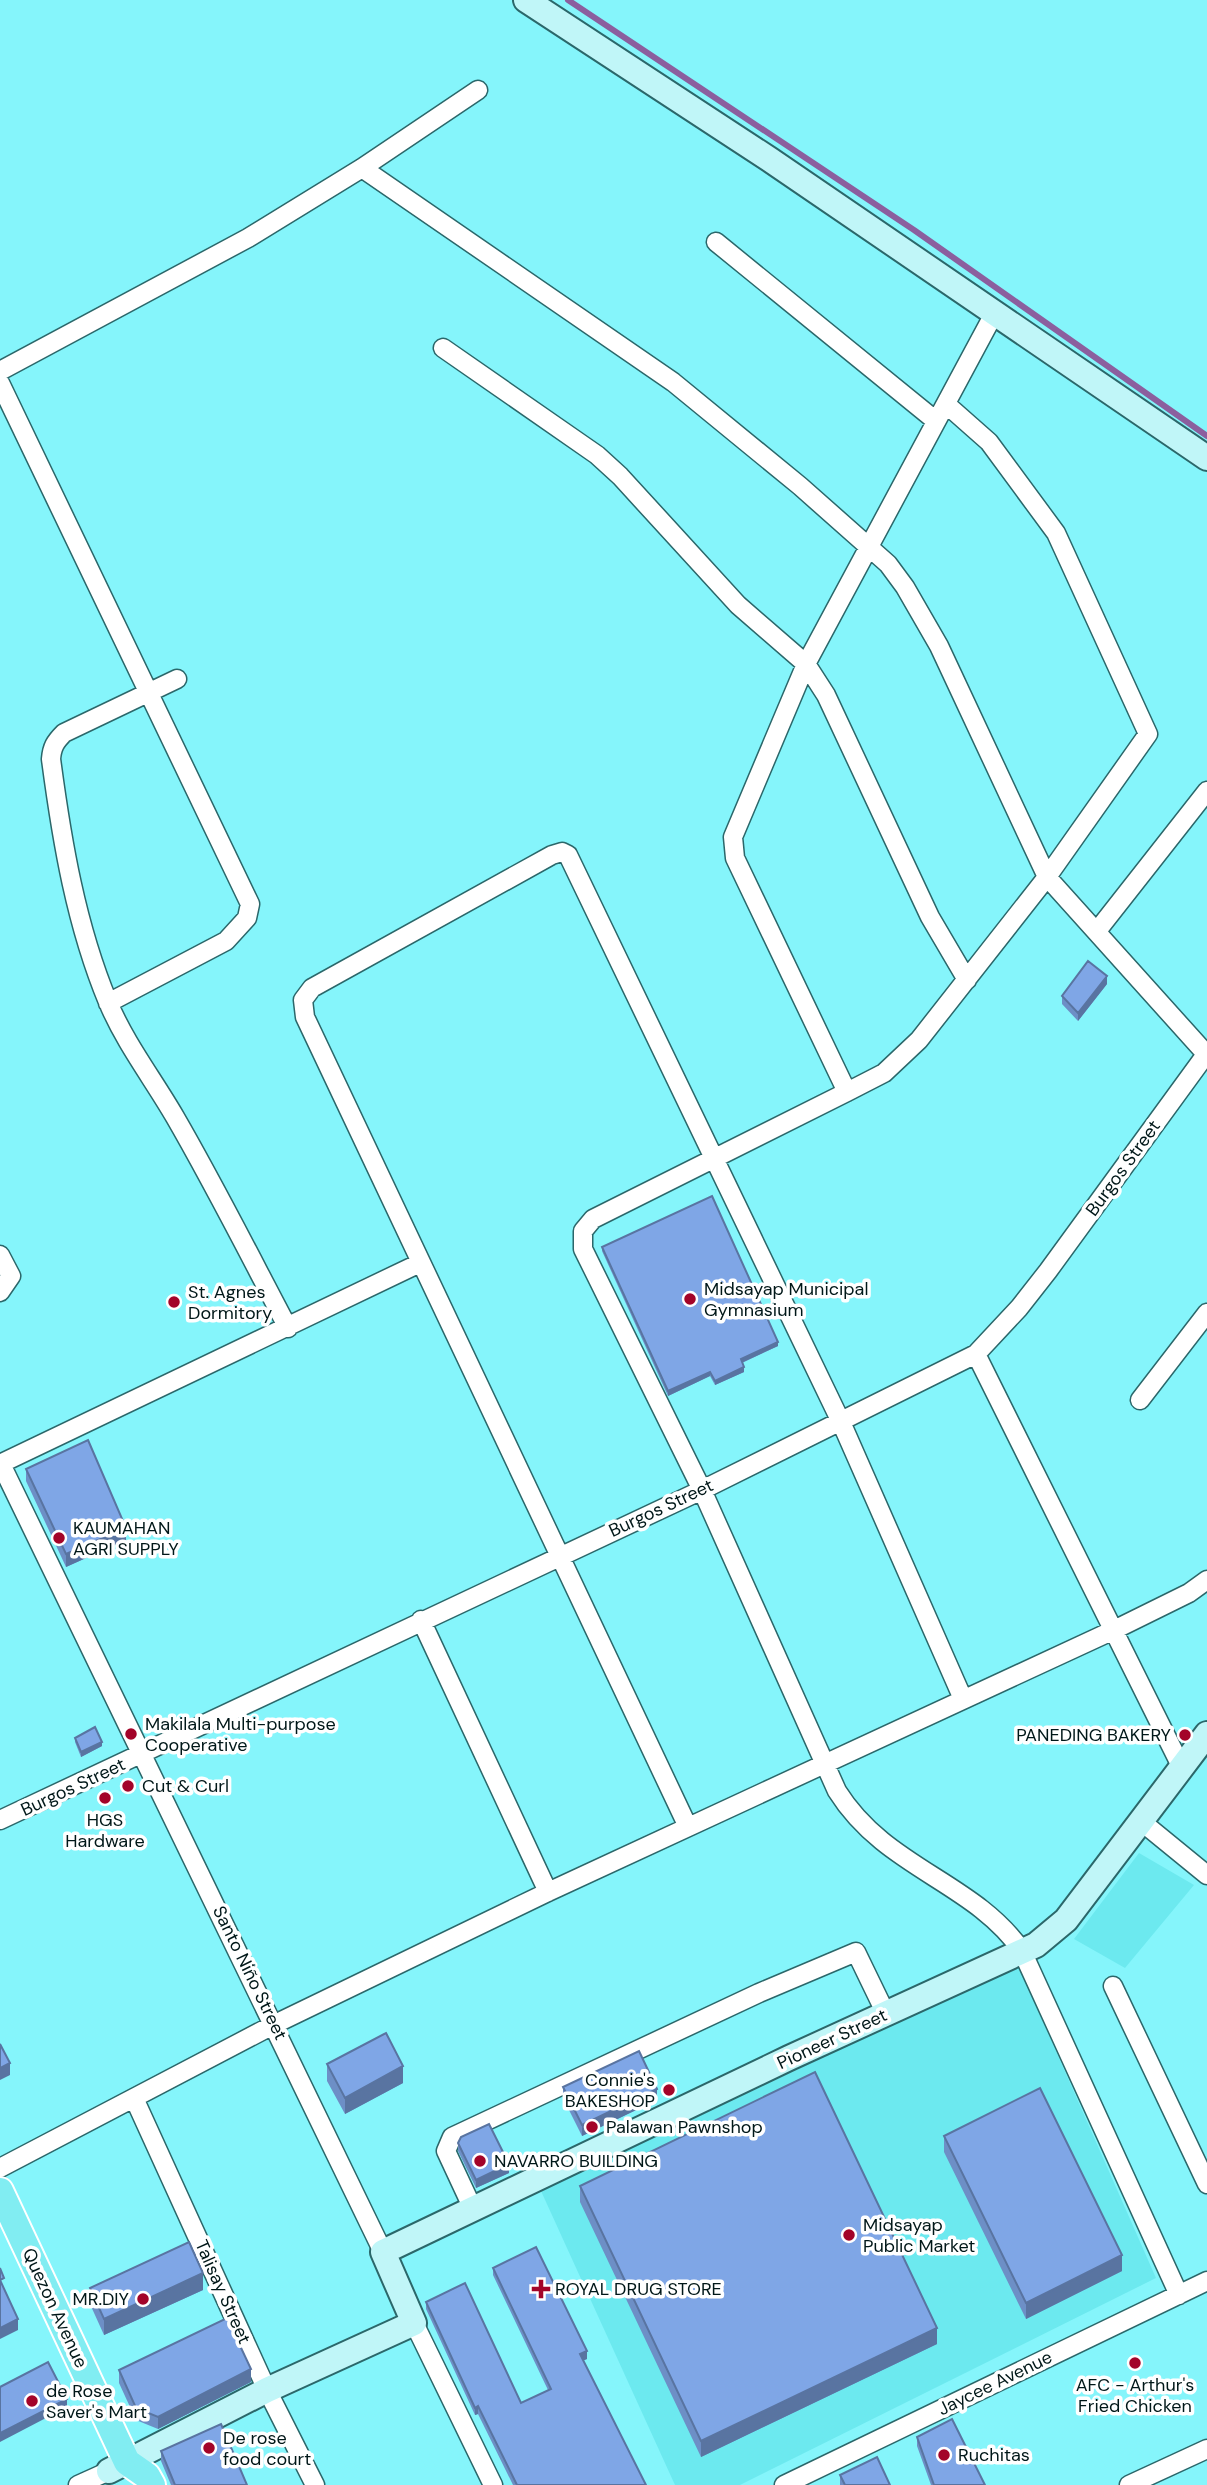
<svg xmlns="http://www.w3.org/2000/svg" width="1207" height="2485" viewBox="0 0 1207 2485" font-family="'DM Sans',sans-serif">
<rect width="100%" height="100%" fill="#85f5fb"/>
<!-- built -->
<path fill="#6ce9ef" d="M 1139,1853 L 1194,1885 L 1125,1968 L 1074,1939 Z
M 1018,1965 L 1156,2278 L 740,2485 L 675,2485 L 541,2191 Z"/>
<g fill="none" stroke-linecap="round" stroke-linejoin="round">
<!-- stream -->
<path stroke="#8b5f9e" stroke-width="6" d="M 568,0 L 914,230 L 1207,436"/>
<!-- street casing -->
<g stroke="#2b676a" stroke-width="21">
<path id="street" d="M 362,168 L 673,382 L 800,486 L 888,564 L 905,587 L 939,646 L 1047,877 L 1207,1055
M 716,242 L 936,421
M 443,348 L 597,455 L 620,476 L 738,605 L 806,664 L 826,695 L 930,917 L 967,980
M 0,371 L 248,238 L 362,168 L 478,90
M 0,383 L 250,904 L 247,918 L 226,941 L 108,1003
M 946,404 L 989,442 L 1056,533 L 1148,734 L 1047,877 L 919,1040 L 884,1073 L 847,1092 L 593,1219 L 583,1231 L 583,1249 L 702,1490 L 837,1791 C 886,1869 973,1881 1022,1951 L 1179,2295
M 177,679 L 64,733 C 55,742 52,747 51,759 C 62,842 76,925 108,1002 C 125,1043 153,1079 175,1117 C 215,1186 251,1258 288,1328
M 1097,931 L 1207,791
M 847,1092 L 735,858 L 733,837 L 806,664 L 995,312
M 0,1255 L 11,1276 L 0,1292
M 976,1354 L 1181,1766
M 1140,1400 L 1207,1313
M 0,1464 L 420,1263
M 1,1464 L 383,2252
M 421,1620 L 548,1892
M 0,1820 L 702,1490 L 976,1354 L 1019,1308 L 1048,1271 L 1207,1053
M 1142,1822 L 1207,1875
M 688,1827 L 305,1017 L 303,1000 L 312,988 L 552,855 L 562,852 L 568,855 L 841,1422 L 963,1699
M 1113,1986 L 1207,2184
M 134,2098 L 267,2390 L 315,2485
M 0,2168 L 275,2024 L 548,1892 L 1116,1629 L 1189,1593 L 1207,1580
M 473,2209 L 446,2151 L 452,2137 L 759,1993 L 856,1952 L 886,2014
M 414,2323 L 493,2485
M 78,2485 L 109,2471
M 784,2485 L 1207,2281
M 1129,2485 L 1207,2449"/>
</g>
<!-- secondary casing -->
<g stroke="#2b676a" stroke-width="28">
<path id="secondary" d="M 526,0 L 769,159 L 1207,458
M 109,2471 L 267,2390 L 414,2323 L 383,2252 L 789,2058 L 1036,1945 L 1066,1920 L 1207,1734"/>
</g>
<!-- primary casing -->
<g stroke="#fff" stroke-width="30">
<path id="primary" d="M 0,2191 L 127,2462 L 147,2476 L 152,2485"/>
</g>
<!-- street -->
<use href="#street" stroke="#fff" stroke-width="18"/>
<!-- secondary -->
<use href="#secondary" stroke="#c0f6f8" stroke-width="24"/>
<!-- primary -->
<use href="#primary" stroke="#81edf2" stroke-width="26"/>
</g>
<!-- wall -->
<path fill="#6d8fc6" d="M 1107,984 L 1078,1021 L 1062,1004 L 1062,996 Z
M 602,1247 L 778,1346 L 742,1363 L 744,1372 L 715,1385 L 710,1376 L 668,1396 L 602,1251 Z
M 26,1469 L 126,1540 L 66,1567 L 26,1481 Z
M 75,1738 L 102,1746 L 81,1757 L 75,1742 Z
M 327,2064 L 403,2083 L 345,2114 L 327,2081 Z
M 563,2087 L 657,2100 L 582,2136 L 563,2098 Z
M 944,2136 L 1122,2271 L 1026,2319 L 944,2152 Z
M 458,2143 L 509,2173 L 476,2188 L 458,2151 Z
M 580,2186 L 937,2344 L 701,2457 L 580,2202 Z
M 493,2268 L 587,2359 L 583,2360 L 646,2485 L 513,2485 L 478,2414 L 475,2415 L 426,2309 L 426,2302 L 521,2403 L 548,2390 L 493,2275 Z
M 90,2288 L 203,2290 L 104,2335 L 90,2304 Z
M 119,2370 L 251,2382 L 158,2429 L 136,2420 L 119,2383 Z
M 917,2437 L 985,2485 L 931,2485 L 917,2446 Z
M 161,2451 L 247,2485 L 171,2485 L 161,2461 Z
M 840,2475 L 890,2485 L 840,2485 Z"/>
<!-- shaded-wall -->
<path fill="#5974a1" d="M 1107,976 L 1107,984 L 1078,1021 L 1078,1013 Z
M 778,1342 L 778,1346 L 741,1363 L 741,1359 Z
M 744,1367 L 744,1372 L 715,1385 L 715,1381 Z
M 710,1372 L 710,1376 L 668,1396 L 668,1391 Z
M 126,1528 L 126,1540 L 66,1567 L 66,1554 Z
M 102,1742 L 102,1746 L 81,1757 L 81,1752 Z
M 10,2063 L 10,2075 L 0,2080 L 0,2068 Z
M 403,2066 L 403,2083 L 345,2114 L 345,2098 Z
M 657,2089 L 657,2100 L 582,2136 L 582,2125 Z
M 509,2164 L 509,2173 L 476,2188 L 476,2180 Z
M 1122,2255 L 1122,2271 L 1026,2319 L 1026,2303 Z
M 203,2273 L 203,2290 L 104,2335 L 104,2319 Z
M 18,2319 L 18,2330 L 0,2339 L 0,2328 Z
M 937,2328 L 937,2344 L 701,2457 L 701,2441 Z
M 587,2351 L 587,2359 L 580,2362 L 580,2354 Z
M 251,2369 L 251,2382 L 158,2429 L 158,2417 Z
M 67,2399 L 67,2407 L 0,2442 L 0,2433 Z
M 478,2406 L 478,2414 L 475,2415 L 475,2408 Z"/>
<!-- building -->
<path fill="#7fa6e6" stroke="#5974a1" stroke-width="2" d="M 1088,961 L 1107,976 L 1078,1013 L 1062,996 Z
M 712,1196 L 778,1342 L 741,1359 L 744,1367 L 715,1381 L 710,1372 L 668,1391 L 602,1247 Z
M 88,1440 L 126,1528 L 66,1554 L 26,1469 Z
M 95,1727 L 102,1742 L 81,1752 L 75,1738 Z
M 386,2033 L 403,2066 L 345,2098 L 327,2064 Z
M 0,2044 L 10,2063 L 0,2068 Z
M 639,2051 L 657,2089 L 582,2125 L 563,2087 Z
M 815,2072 L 937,2328 L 701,2441 L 580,2186 Z
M 1040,2088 L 1122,2255 L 1026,2303 L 944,2136 Z
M 489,2124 L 509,2164 L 476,2180 L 458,2143 L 461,2137 Z
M 189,2242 L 203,2273 L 104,2319 L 90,2288 Z
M 536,2247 L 587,2351 L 580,2354 L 646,2485 L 517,2485 L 478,2406 L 475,2408 L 426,2302 L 465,2283 L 521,2403 L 551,2389 L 493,2268 Z
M 0,2268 L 4,2278 L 0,2280 L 18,2319 L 0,2328 Z
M 227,2318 L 251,2369 L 158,2417 L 136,2408 L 119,2370 Z
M 48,2362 L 67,2399 L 0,2433 L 0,2387 Z
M 952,2419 L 985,2485 L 934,2485 L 917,2437 Z
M 221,2424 L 247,2485 L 175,2485 L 161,2451 Z
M 877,2457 L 890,2485 L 845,2485 L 840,2475 Z"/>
<!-- markers -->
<g fill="#a30429" stroke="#fff" stroke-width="2.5">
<circle cx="690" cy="1299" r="7"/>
<circle cx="174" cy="1302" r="7"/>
<circle cx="59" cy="1538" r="7"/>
<circle cx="131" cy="1734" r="7"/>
<circle cx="1185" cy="1735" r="7"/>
<circle cx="128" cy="1786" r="7"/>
<circle cx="105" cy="1798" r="7"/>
<circle cx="669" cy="2090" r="7"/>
<circle cx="592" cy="2127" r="7"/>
<circle cx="480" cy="2161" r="7"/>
<circle cx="849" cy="2235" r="7"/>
<path d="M537.5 2278.5h7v7h7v7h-7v7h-7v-7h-7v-7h7z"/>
<circle cx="143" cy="2299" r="7"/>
<circle cx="1135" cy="2363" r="7"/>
<circle cx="32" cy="2401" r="7"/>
<circle cx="209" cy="2448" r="7"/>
<circle cx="944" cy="2455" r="7"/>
</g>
<g text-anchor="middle" stroke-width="7" stroke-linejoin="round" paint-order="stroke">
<!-- street labels -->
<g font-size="18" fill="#001718" stroke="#fff">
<text transform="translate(1123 1168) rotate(-54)" y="6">Burgos Street</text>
<text transform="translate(661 1508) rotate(-25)" y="6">Burgos Street</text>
<text transform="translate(73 1787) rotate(-25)" y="6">Burgos Street</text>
<text transform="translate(250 1973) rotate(64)" y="6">Santo Niño Street</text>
<text transform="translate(832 2039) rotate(-25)" y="6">Pioneer Street</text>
<text transform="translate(223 2292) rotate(66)" y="6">Talisay Street</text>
<text transform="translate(55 2308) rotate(65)" y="6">Quezon Avenue</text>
<text transform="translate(995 2383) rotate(-26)" y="6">Jaycee Avenue</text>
</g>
<!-- poi labels -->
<g font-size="18" fill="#001718" stroke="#fff" text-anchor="start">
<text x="704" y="1295">Midsayap Municipal<tspan x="704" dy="21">Gymnasium</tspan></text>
<text x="188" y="1298">St. Agnes<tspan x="188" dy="21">Dormitory</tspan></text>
<text x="73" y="1534">KAUMAHAN<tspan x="73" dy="21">AGRI SUPPLY</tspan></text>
<text x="145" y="1730">Makilala Multi-purpose<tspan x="145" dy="21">Cooperative</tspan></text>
<text x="1171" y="1741" text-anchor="end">PANEDING BAKERY</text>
<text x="142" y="1792">Cut &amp; Curl</text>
<text x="105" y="1826" text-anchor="middle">HGS<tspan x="105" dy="21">Hardware</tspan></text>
<text x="655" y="2086" text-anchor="end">Connie's<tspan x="655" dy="21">BAKESHOP</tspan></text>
<text x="606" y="2133">Palawan Pawnshop</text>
<text x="494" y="2167">NAVARRO BUILDING</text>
<text x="863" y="2231">Midsayap<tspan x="863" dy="21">Public Market</tspan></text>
<text x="555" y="2295">ROYAL DRUG STORE</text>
<text x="129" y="2305" text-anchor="end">MR.DIY</text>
<text x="1135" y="2391" text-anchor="middle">AFC - Arthur's<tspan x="1135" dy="21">Fried Chicken</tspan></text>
<text x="46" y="2397">de Rose<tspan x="46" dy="21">Saver's Mart</tspan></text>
<text x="223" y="2444">De rose<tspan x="223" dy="21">food court</tspan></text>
<text x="958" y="2461">Ruchitas</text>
</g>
</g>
</svg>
